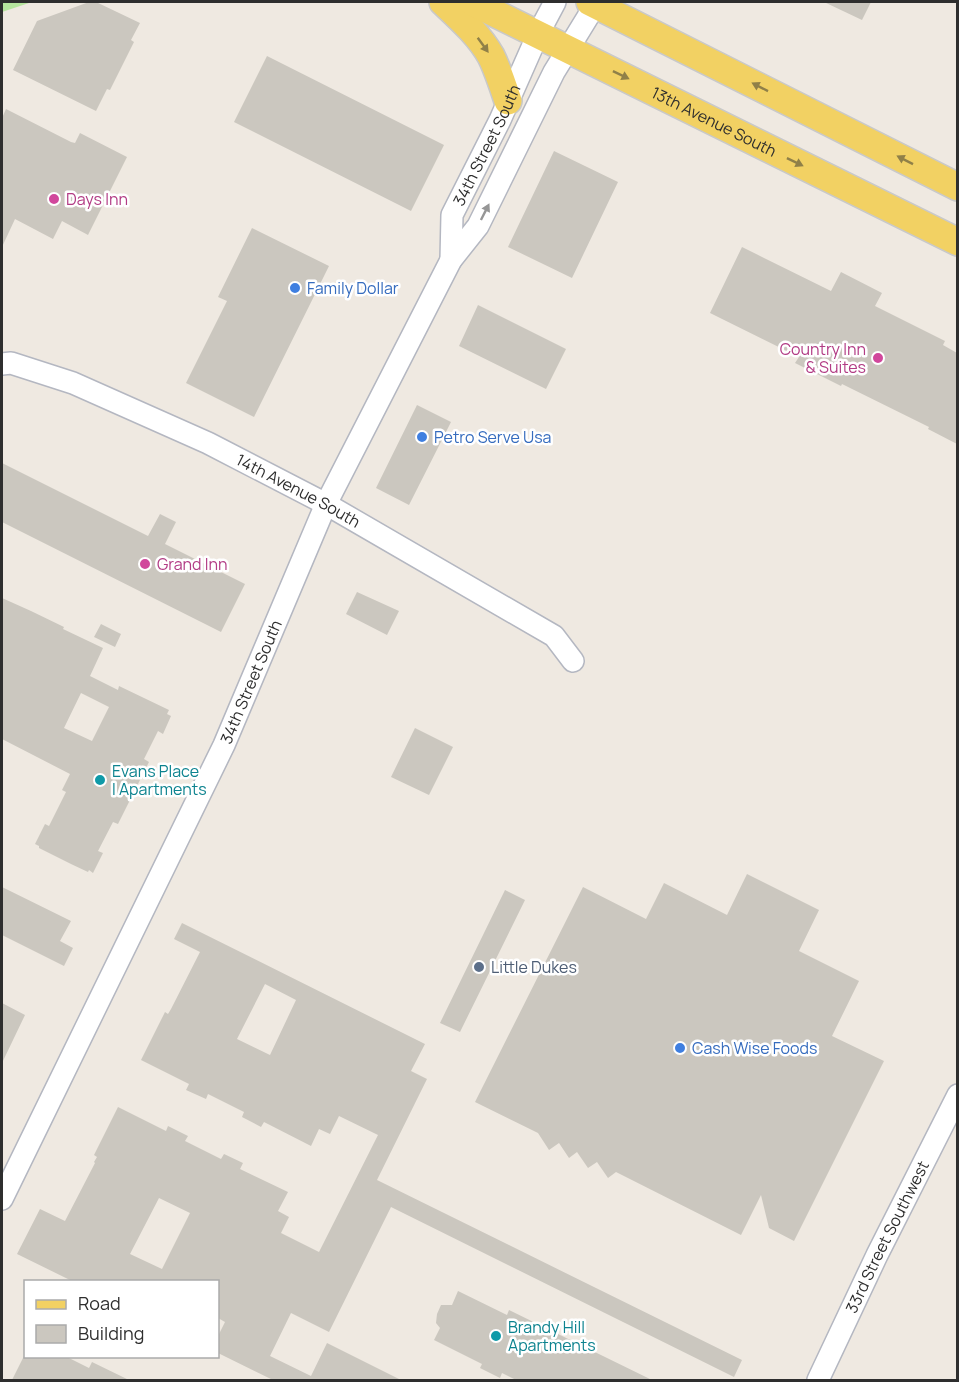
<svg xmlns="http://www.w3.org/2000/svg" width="959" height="1382" viewBox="0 0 959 1382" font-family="Manrope,sans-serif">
<rect width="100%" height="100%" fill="#efe9e1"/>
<!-- green -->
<path fill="#b6e59e" d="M 2,2 L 32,2 L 2,12 Z"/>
<!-- building -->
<path fill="#cbc7bf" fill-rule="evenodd" d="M 89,2 L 96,2 L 140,23 L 131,40 L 134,42 L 110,90 L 107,89 L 96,111 L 13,70 L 37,21 Z
M 824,2 L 871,2 L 862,20 Z
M 267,56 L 444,145 L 411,211 L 234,122 Z
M 6,109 L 71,142 L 75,143 L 80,133 L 127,157 L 88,235 L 62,221 L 53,239 L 15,219 L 2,247 L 2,118 Z
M 554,151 L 618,182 L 572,278 L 508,247 Z
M 252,228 L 329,266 L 254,417 L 186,383 L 227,301 L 218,297 Z
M 742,247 L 831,291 L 841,272 L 882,293 L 875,306 L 945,341 L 943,345 L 957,353 L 957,444 L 928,429 L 929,427 L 842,384 L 841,386 L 795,363 L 799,357 L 710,313 Z
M 478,305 L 566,349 L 546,389 L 459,346 Z
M 417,405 L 451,422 L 409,505 L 376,488 Z
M 2,463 L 148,536 L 160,514 L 176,522 L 165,544 L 245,584 L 221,632 L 2,522 Z
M 357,592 L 399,611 L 387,635 L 346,614 Z
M 2,598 L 31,611 L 64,627 L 63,629 L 103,648 L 90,676 L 118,690 L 119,686 L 169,710 L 167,714 L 171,716 L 163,734 L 158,731 L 144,759 L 149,762 L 118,824 L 113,822 L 98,851 L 103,853 L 93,873 L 89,870 L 88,872 L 71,864 L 39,848 L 39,846 L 35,844 L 45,824 L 49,826 L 66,792 L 62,790 L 70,774 L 2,739 ZM 81,693 L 109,707 L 92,741 L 64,728 Z
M 101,624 L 121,634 L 115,647 L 94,637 Z
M 415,728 L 453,747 L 429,795 L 391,777 Z
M 747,874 L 819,910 L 799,951 L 859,981 L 832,1036 L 884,1061 L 794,1241 L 769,1228 L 761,1195 L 741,1235 L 616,1172 L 608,1178 L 597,1162 L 588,1168 L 577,1152 L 569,1158 L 559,1143 L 549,1150 L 538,1133 L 475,1102 L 583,887 L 646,919 L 664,883 L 727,915 Z
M 2,887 L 71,921 L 60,941 L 73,948 L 64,966 L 2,935 Z
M 505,890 L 525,900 L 460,1032 L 440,1023 Z
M 182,923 L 425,1044 L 411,1071 L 427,1079 L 377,1180 L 742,1360 L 734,1377 L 391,1207 L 329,1332 L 291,1313 L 270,1356 L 311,1376 L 327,1343 L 401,1380 L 273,1380 L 218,1353 L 218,1336 L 225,1322 L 218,1318 L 218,1281 L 72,1281 L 17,1254 L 40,1209 L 65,1221 L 95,1163 L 94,1162 L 97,1157 L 94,1155 L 118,1107 L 166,1131 L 168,1126 L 188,1136 L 185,1141 L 221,1159 L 224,1154 L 243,1163 L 240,1169 L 288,1192 L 278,1211 L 289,1217 L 281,1233 L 319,1252 L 378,1135 L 339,1116 L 330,1134 L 319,1129 L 311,1146 L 264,1122 L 261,1127 L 242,1117 L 244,1112 L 208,1094 L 206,1099 L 186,1090 L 189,1084 L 141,1060 L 165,1012 L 168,1014 L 171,1009 L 200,952 L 174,939 ZM 265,984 L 296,1000 L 270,1055 L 237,1039 ZM 159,1198 L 190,1213 L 162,1269 L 130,1254 Z
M 2,1003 L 25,1015 L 2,1063 Z
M 458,1291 L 507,1315 L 509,1310 L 652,1380 L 516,1380 L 502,1373 L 500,1378 L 480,1368 L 482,1364 L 434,1340 L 440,1328 L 436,1323 L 437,1314 L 441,1305 L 452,1305 Z
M 24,1356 L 65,1356 L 89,1368 L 92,1362 L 129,1380 L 12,1380 Z"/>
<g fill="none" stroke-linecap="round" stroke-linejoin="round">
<!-- minor casing -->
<g stroke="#b4b7c1" stroke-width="24">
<g id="minor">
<path id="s1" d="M 451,260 L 452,215 L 500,120 L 538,34 L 555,2"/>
<path id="s2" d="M 2,364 L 11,363 L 73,383 L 208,443 L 326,504 L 554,636 L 573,661"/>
<path id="s3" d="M 2,1199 L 224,745 L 326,504 L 451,260 L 478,226 L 554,72 L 597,2"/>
<path id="s4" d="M 818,1380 L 877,1255 L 958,1095"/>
</g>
</g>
<!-- major casing -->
<g stroke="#c9c9c9" stroke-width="30">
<g id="major">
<path d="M 443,2 C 460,18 479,35 491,56 C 498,70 503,86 508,101"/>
<path id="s5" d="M 472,2 L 958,242"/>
<path d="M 590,2 L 958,187"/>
</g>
</g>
<!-- minor -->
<use href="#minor" stroke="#fff" stroke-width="21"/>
<!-- major -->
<use href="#major" stroke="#f2d163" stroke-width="27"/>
</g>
<!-- one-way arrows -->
<defs><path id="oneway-solid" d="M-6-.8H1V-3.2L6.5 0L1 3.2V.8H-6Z" transform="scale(1.5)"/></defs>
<g fill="#908048">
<use href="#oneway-solid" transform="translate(483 45) rotate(54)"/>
<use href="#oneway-solid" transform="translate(621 75) rotate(26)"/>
<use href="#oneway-solid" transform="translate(760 87) rotate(-153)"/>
<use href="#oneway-solid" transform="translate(905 160) rotate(-153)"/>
<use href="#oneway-solid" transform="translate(795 162) rotate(26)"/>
</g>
<use fill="#969696" href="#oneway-solid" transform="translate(485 212) rotate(-63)"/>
<!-- markers -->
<g fill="#d1479c" stroke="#fff" stroke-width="2">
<circle cx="54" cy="199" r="6"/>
<circle cx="878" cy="358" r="6"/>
<circle cx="145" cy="564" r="6"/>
</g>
<g fill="#3f7fe0" stroke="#fff" stroke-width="2">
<circle cx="295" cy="288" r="6"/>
<circle cx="422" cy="437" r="6"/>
<circle cx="680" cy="1048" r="6"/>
</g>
<g fill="#0f9aa8" stroke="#fff" stroke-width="2">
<circle cx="100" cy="780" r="6"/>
<circle cx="496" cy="1336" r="6"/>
</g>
<circle fill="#5c6f8a" stroke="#fff" stroke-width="2" cx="479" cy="967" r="6"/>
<g text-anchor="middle" stroke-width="5" stroke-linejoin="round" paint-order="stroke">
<!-- street labels -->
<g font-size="16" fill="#2e2e2e" stroke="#fff">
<text dy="6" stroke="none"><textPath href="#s5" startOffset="270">13th Avenue South</textPath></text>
<text dy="6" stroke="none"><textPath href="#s1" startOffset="123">34th Street South</textPath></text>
<text dy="6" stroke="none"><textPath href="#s2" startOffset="324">14th Avenue South</textPath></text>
<text dy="6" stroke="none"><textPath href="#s3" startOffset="574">34th Street South</textPath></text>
<text dy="6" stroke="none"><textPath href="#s4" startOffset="159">33rd Street Southwest</textPath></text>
</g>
<!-- hotel labels -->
<g font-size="16" fill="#b23c85" stroke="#fff" text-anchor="start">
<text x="66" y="205">Days Inn</text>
<text x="866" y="355" text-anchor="end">Country Inn<tspan x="866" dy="18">&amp; Suites</tspan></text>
<text x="157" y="570">Grand Inn</text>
</g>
<!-- shop labels -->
<g font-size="16" fill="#366cbe" stroke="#fff" text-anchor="start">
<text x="307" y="294">Family Dollar</text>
<text x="434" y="443">Petro Serve Usa</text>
<text x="692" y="1054">Cash Wise Foods</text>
</g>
<!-- culture labels -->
<g font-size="16" fill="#0d838f" stroke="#fff" text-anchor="start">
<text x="112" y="777">Evans Place<tspan x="112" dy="18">I Apartments</tspan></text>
<text x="508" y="1333">Brandy Hill<tspan x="508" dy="18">Apartments</tspan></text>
</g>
<!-- service labels -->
<g font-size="16" fill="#4e5e75" stroke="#fff" text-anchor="start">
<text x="491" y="973">Little Dukes</text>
</g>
</g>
<!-- border -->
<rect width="959" height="1382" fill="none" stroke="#2e2e2e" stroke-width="6"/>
<!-- legend -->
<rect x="24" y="1280" width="195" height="78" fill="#ffffff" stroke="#ababab" stroke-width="1.5"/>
<rect x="36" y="1300" width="30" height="9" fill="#f2d163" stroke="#ababab" stroke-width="1.5"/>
<text x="78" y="1310" font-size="18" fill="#2e2e2e">Road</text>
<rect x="36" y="1325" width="30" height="18" fill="#cbc7bf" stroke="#ababab" stroke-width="1.5"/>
<text x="78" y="1340" font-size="18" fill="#2e2e2e">Building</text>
</svg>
